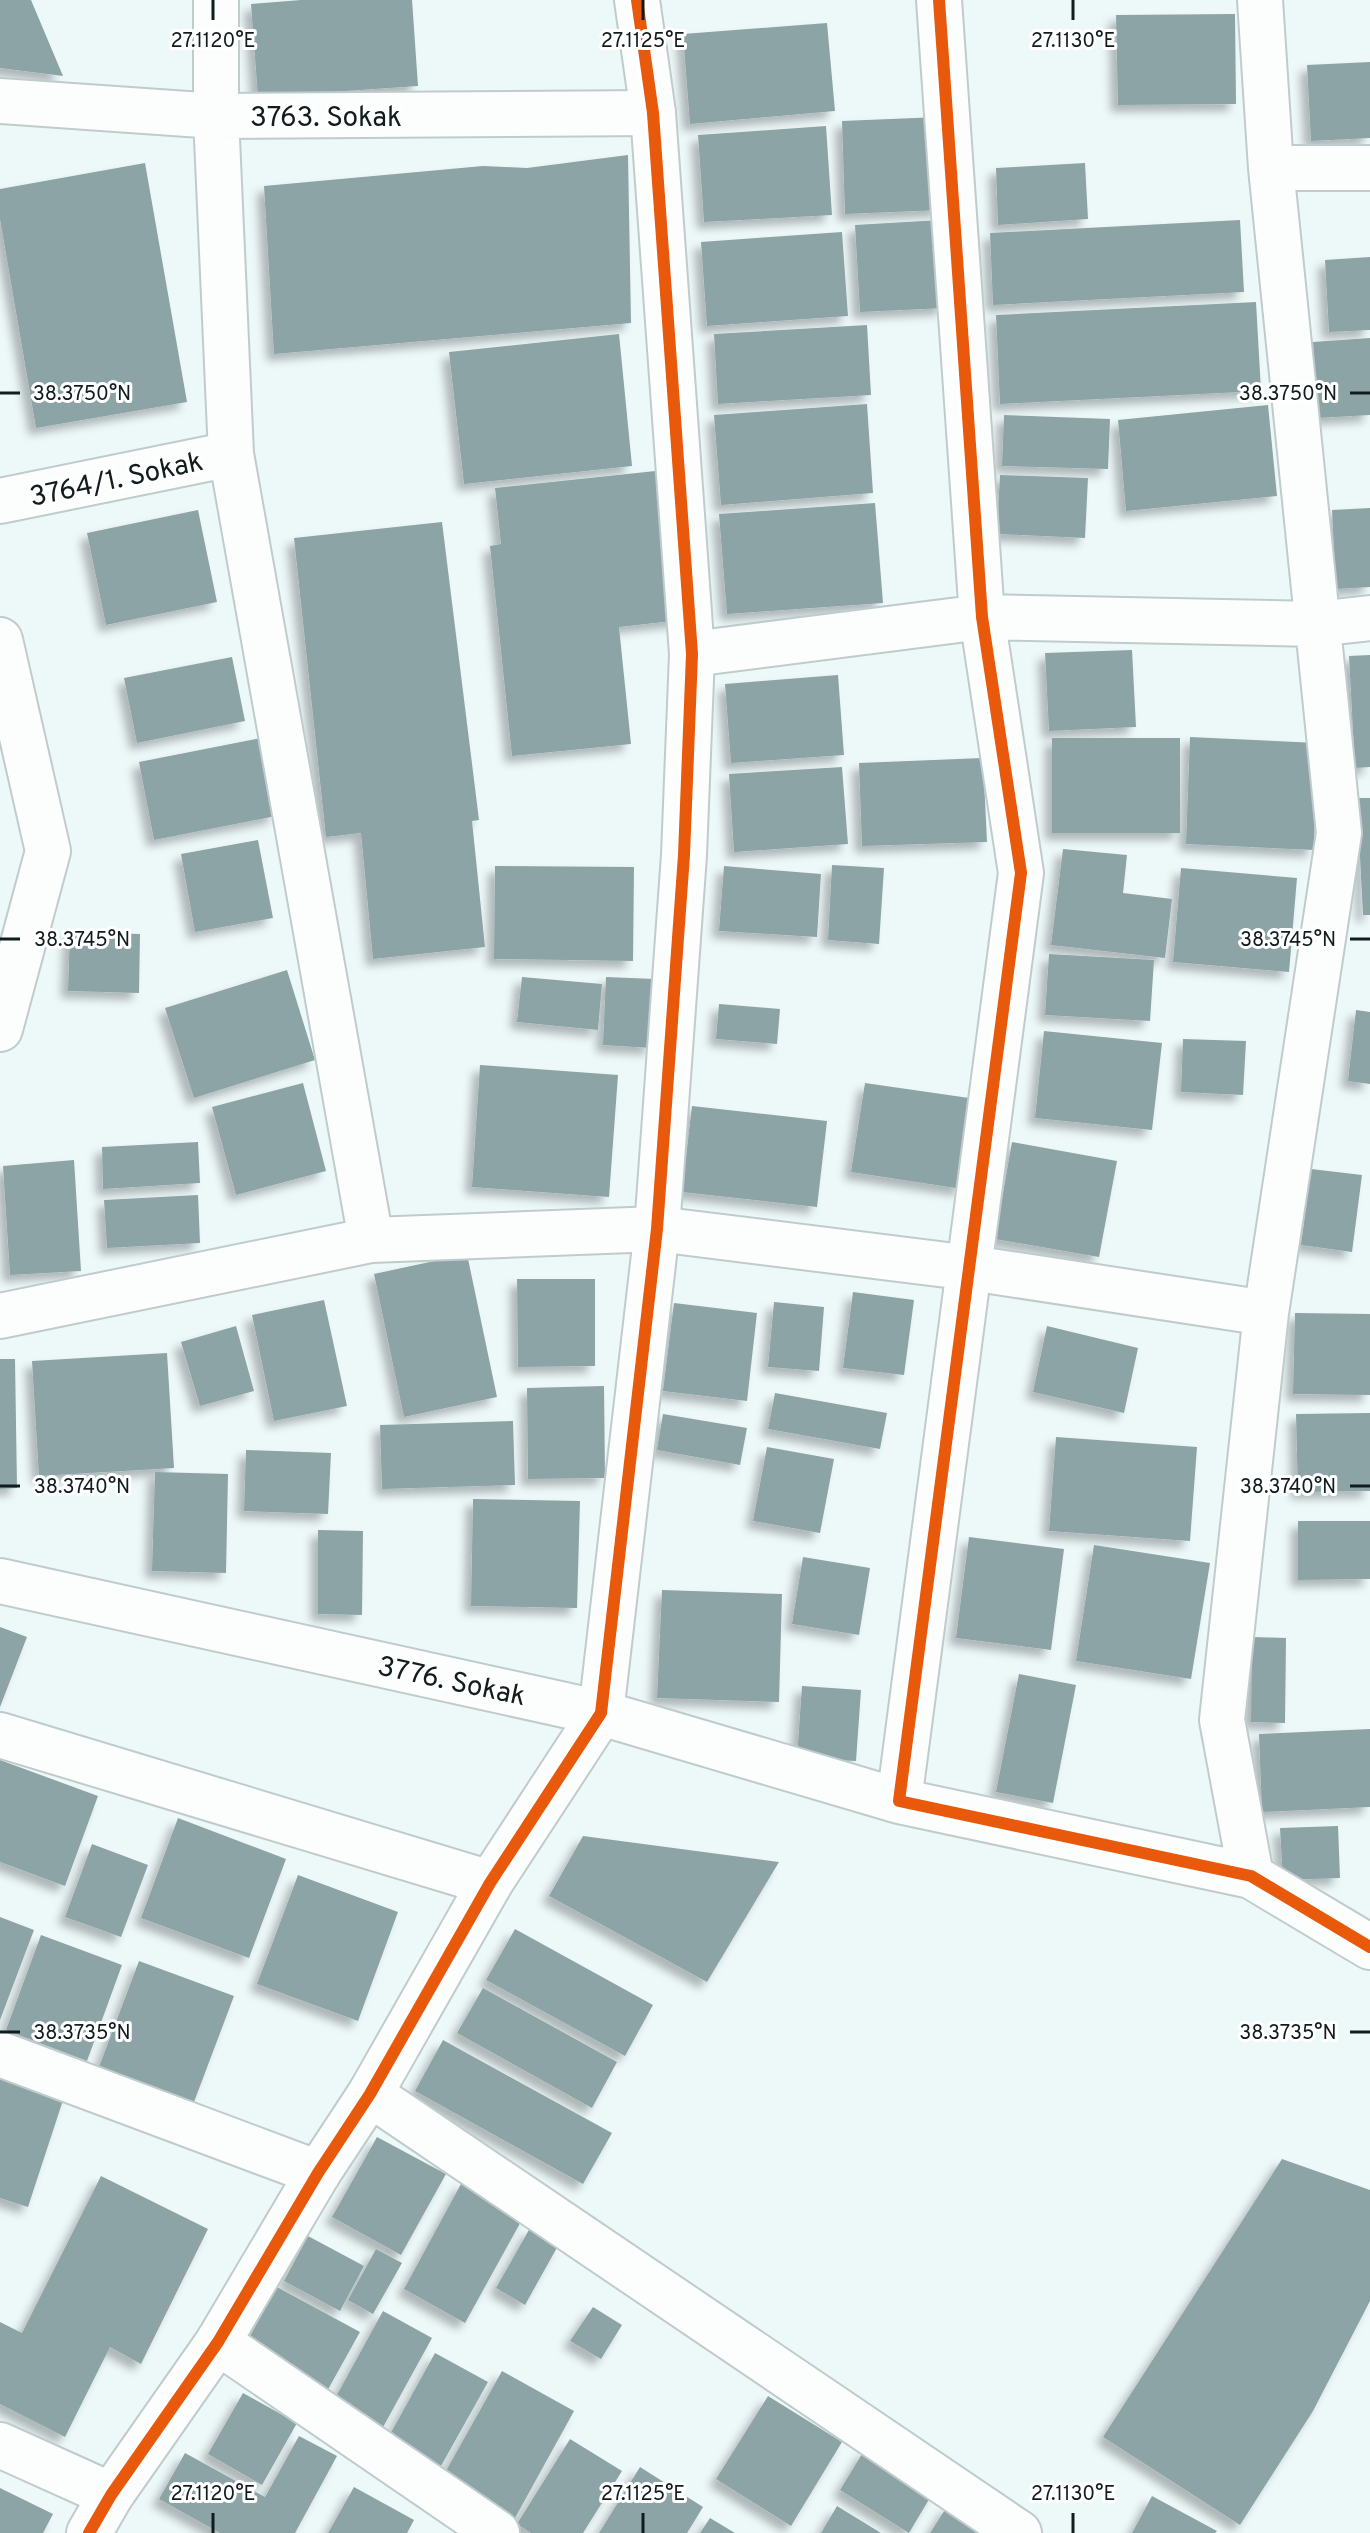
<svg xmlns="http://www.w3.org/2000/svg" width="1370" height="2533" viewBox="0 0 1370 2533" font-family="Overpass,sans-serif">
<defs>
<filter id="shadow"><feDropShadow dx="-7" dy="7" stdDeviation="4" flood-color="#0004"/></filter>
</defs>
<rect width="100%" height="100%" fill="#edf8f9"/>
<!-- building -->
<path fill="#8da4a7" filter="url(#shadow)" d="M 0,0 L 31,0 L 63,76 L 0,68 Z
M 301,0 L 412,0 L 418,86 L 258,97 L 251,4 Z
M 1235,14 L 1236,104 L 1118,105 L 1116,15 Z
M 827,23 L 835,111 L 690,124 L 683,34 Z
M 1370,62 L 1370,138 L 1311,141 L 1307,65 Z
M 939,117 L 941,210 L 845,214 L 842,121 Z
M 826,126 L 832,215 L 704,222 L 698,135 Z
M 628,155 L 631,323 L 274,354 L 264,186 L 483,166 L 527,168 Z
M 145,163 L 187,402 L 36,428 L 0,219 L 0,189 Z
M 1085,163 L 1088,219 L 998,225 L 996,168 Z
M 940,220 L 945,308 L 860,312 L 855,225 Z
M 1240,220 L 1244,292 L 993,305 L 990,233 Z
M 842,232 L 848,316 L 707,326 L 701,242 Z
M 1370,257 L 1370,330 L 1329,332 L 1325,260 Z
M 1256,302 L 1261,391 L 1000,404 L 996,315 Z
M 867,325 L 871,395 L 718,404 L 714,334 Z
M 619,334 L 632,466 L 464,484 L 449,352 Z
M 1370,338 L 1370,415 L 1317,418 L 1313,342 Z
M 867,404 L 873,493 L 721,505 L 714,415 Z
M 1268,405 L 1277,496 L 1126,511 L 1118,420 Z
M 1004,415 L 1110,419 L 1108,469 L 1002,466 Z
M 665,470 L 681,620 L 619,627 L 631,744 L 512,756 L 490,546 L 501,544 L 495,488 Z
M 1000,475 L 1088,478 L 1085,538 L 997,534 Z
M 875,503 L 883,603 L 727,614 L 719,514 Z
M 1370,508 L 1370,587 L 1336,589 L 1332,510 Z
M 198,510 L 217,602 L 106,625 L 87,533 Z
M 442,522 L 479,820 L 472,821 L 485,947 L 373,959 L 361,833 L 326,837 L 294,538 Z
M 1132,650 L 1136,727 L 1049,731 L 1045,653 Z
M 1370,655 L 1370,767 L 1355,768 L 1349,656 Z
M 232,657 L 245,721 L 137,743 L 124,678 Z
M 838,675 L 844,755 L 731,763 L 725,684 Z
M 1190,737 L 1317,743 L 1314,850 L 1186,844 Z
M 261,738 L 276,816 L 154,840 L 139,762 Z
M 1052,738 L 1180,738 L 1180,833 L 1052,833 Z
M 983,758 L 987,842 L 862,846 L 859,763 Z
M 842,767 L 848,844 L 734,852 L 729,774 Z
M 1357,798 L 1370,798 L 1370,915 L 1363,915 Z
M 258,840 L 273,918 L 195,932 L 181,854 Z
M 1063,849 L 1127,855 L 1123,893 L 1172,899 L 1165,958 L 1051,945 Z
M 832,865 L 884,868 L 879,944 L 828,940 Z
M 495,866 L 634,867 L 633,961 L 494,959 Z
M 724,866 L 821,874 L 817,937 L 719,931 Z
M 1181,868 L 1297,878 L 1289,972 L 1173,962 Z
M 70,932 L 140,934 L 139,993 L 68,991 Z
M 1049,954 L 1154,960 L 1150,1021 L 1045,1015 Z
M 287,970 L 315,1060 L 194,1098 L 165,1008 Z
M 522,977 L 602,984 L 598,1030 L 517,1022 Z
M 606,977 L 655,979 L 652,1048 L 603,1045 Z
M 719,1004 L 780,1009 L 777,1044 L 716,1039 Z
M 1356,1010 L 1370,1012 L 1370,1084 L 1348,1081 Z
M 1044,1031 L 1162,1043 L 1152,1130 L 1035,1118 Z
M 1183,1039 L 1246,1041 L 1243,1095 L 1181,1092 Z
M 480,1065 L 618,1075 L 609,1197 L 472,1187 Z
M 303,1083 L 326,1171 L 236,1195 L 212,1107 Z
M 865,1083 L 976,1099 L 962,1189 L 851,1172 Z
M 692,1106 L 827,1121 L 817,1207 L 682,1192 Z
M 198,1142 L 200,1183 L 103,1189 L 102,1147 Z
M 1012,1142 L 1117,1161 L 1099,1257 L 995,1239 Z
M 74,1160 L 81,1271 L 10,1275 L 3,1166 Z
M 1311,1169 L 1362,1175 L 1352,1252 L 1301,1245 Z
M 198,1195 L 200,1243 L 107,1248 L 104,1200 Z
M 467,1254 L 497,1397 L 404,1417 L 374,1274 Z
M 517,1279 L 595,1279 L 595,1366 L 518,1367 Z
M 853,1292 L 914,1300 L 904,1375 L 843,1368 Z
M 324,1300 L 347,1406 L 274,1421 L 252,1315 Z
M 774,1302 L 824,1307 L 819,1371 L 768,1367 Z
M 674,1303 L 757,1313 L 747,1401 L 663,1391 Z
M 1295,1313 L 1370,1314 L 1370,1395 L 1293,1394 Z
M 236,1326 L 254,1391 L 200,1406 L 181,1342 Z
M 1047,1326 L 1138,1348 L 1124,1413 L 1033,1392 Z
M 167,1353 L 174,1468 L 39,1476 L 32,1361 Z
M 0,1359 L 15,1359 L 17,1488 L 0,1489 Z
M 604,1386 L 605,1478 L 528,1479 L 527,1388 Z
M 775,1393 L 887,1413 L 880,1449 L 768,1429 Z
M 1370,1413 L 1370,1491 L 1298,1492 L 1296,1414 Z
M 663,1414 L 747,1428 L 740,1465 L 657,1450 Z
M 513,1421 L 515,1485 L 382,1489 L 380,1425 Z
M 1056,1437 L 1197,1447 L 1190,1541 L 1049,1531 Z
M 767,1447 L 834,1459 L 820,1533 L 753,1521 Z
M 246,1450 L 331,1453 L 328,1514 L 244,1511 Z
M 155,1472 L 228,1474 L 226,1573 L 152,1571 Z
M 473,1499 L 580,1501 L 577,1608 L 471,1606 Z
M 1298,1521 L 1370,1521 L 1370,1579 L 1298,1580 Z
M 318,1530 L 363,1531 L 362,1615 L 318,1614 Z
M 969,1537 L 1064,1549 L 1051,1650 L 956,1638 Z
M 1094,1545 L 1210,1563 L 1191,1679 L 1076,1661 Z
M 803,1557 L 870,1568 L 859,1635 L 792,1624 Z
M 662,1590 L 782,1594 L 779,1702 L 657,1698 Z
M 0,1627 L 27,1637 L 0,1707 Z
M 1252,1637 L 1286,1638 L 1285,1723 L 1251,1722 Z
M 1019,1674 L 1076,1685 L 1053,1803 L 996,1792 Z
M 802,1686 L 861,1690 L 856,1761 L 797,1758 Z
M 1370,1729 L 1370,1807 L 1262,1812 L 1259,1734 Z
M 0,1760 L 98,1796 L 65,1886 L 0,1862 Z
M 178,1818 L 286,1859 L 249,1958 L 141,1918 Z
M 1338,1826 L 1340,1878 L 1283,1880 L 1280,1828 Z
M 583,1836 L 779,1862 L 707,1982 L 549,1896 Z
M 92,1844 L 148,1865 L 121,1937 L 65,1917 Z
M 298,1875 L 398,1912 L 358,2021 L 257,1984 Z
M 0,1917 L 34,1930 L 0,2020 Z
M 515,1929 L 653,2005 L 625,2056 L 486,1980 Z
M 41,1935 L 122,1965 L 87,2061 L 6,2030 Z
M 139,1961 L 234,1996 L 194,2102 L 99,2067 Z
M 483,1988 L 617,2062 L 592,2108 L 457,2033 Z
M 443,2040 L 612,2133 L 583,2184 L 415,2091 Z
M 0,2066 L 67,2088 L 28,2207 L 0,2198 Z
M 377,2137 L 446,2174 L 401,2255 L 332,2217 Z
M 1282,2159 L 1370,2190 L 1370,2301 L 1313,2411 L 1240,2525 L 1103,2437 Z
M 101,2176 L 208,2229 L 141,2364 L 110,2347 L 65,2437 L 0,2404 L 0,2322 L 22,2333 Z
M 462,2182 L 524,2216 L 465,2323 L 404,2289 Z
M 530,2228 L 559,2244 L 525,2305 L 496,2288 Z
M 308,2236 L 364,2266 L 340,2311 L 284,2281 Z
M 376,2249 L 402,2263 L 373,2314 L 348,2300 Z
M 277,2287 L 360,2332 L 326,2393 L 244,2347 Z
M 593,2307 L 622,2325 L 601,2359 L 570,2341 Z
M 383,2311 L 432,2338 L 382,2429 L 333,2402 Z
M 435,2353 L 488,2382 L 441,2466 L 388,2438 Z
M 502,2371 L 574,2411 L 515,2518 L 442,2478 Z
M 243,2393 L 297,2423 L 262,2485 L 208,2454 Z
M 768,2396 L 842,2442 L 791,2526 L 716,2479 Z
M 299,2436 L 337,2456 L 295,2533 L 220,2533 L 159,2499 L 185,2453 L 265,2497 Z
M 570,2439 L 622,2471 L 583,2533 L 531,2533 L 517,2524 Z
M 865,2449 L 934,2491 L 909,2533 L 840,2490 Z
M 640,2467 L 703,2507 L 687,2533 L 599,2533 Z
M 354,2487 L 414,2520 L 407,2533 L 328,2533 Z
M 0,2488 L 53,2514 L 43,2533 L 0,2533 Z
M 1152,2496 L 1217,2531 L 1215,2533 L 1132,2533 Z
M 948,2505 L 994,2533 L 930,2533 Z
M 837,2506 L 881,2533 L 821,2533 Z
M 710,2518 L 735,2533 L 700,2533 Z"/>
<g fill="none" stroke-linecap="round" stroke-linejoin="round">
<!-- street casing -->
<g stroke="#c0cbcc" stroke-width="48">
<path id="street" d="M 216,0 L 216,116 L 231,454 L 371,1240
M 939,0 L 982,617 L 1021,873 L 899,1801 L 1251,1876 L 1370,1947
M 0,101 L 216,116 L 653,113
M 1271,168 L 1370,168
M 0,501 L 231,454
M 0,640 L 48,851 L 0,1029
M 692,654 L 982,617 L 1316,624 L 1370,618
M 0,1316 L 371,1240 L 657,1229 L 971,1268 L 1266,1313
M 0,1581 L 601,1713 L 899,1801
M 0,1735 L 490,1883
M 1251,1876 L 1222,1720 L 1266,1313 L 1339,833 L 1271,168 L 1260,0
M 0,2054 L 318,2173
M 370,2094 L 1019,2533
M 218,2342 L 497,2533
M 0,2445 L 111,2495"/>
</g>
<!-- secondary casing -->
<g stroke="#c0cbcc" stroke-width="48">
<path id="secondary" d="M 89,2533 L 111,2495 L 218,2342 L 318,2173 L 370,2094 L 490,1883 L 601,1713 L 657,1229 L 684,855 L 692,654 L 653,113 L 637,0"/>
</g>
<!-- street -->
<use href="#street" stroke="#fcfefe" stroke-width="44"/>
<!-- secondary -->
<use href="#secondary" stroke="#fcfefe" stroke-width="44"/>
<!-- cycleway casing -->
<g stroke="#fff" stroke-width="17">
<path id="cycleway" d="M 939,0 L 982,617 L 1021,873 L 899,1801 L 1251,1876 L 1370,1947
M 89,2533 L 111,2495 L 218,2342 L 318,2173 L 370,2094 L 490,1883 L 601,1713 L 657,1229 L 684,855 L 692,654 L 653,113 L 637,0"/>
</g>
<!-- cycleway -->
<use href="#cycleway" stroke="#e8590c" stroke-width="12"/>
</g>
<!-- ticks -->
<path fill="none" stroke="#101c1e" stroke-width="3" d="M 213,0 L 213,20M 643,0 L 643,20M 1073,0 L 1073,20M 0,393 L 20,393M 1350,393 L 1370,393M 0,939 L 20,939M 1350,939 L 1370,939M 0,1486 L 20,1486M 1350,1486 L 1370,1486M 0,2032 L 20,2032M 1350,2032 L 1370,2032M 213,2513 L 213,2533M 643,2513 L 643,2533M 1073,2513 L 1073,2533"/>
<g text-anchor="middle" stroke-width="6" stroke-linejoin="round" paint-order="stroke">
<!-- street labels -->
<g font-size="28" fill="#101c1e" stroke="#fff">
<text x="326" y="126">3763. Sokak</text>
<text transform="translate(116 478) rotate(-12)" y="10">3764/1. Sokak</text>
<text transform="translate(452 1680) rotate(12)" y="10">3776. Sokak</text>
</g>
</g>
<g font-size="20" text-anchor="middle" fill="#101c1e" stroke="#fff" stroke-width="6" stroke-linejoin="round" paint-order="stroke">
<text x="213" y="47">27.1120°E</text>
<text x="643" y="47">27.1125°E</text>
<text x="1073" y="47">27.1130°E</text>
<text x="82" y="400">38.3750°N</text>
<text x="1288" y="400">38.3750°N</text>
<text x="82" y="946">38.3745°N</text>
<text x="1288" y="946">38.3745°N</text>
<text x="82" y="1493">38.3740°N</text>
<text x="1288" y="1493">38.3740°N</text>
<text x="82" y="2039">38.3735°N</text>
<text x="1288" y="2039">38.3735°N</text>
<text x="213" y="2500">27.1120°E</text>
<text x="643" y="2500">27.1125°E</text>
<text x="1073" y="2500">27.1130°E</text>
</g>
</svg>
